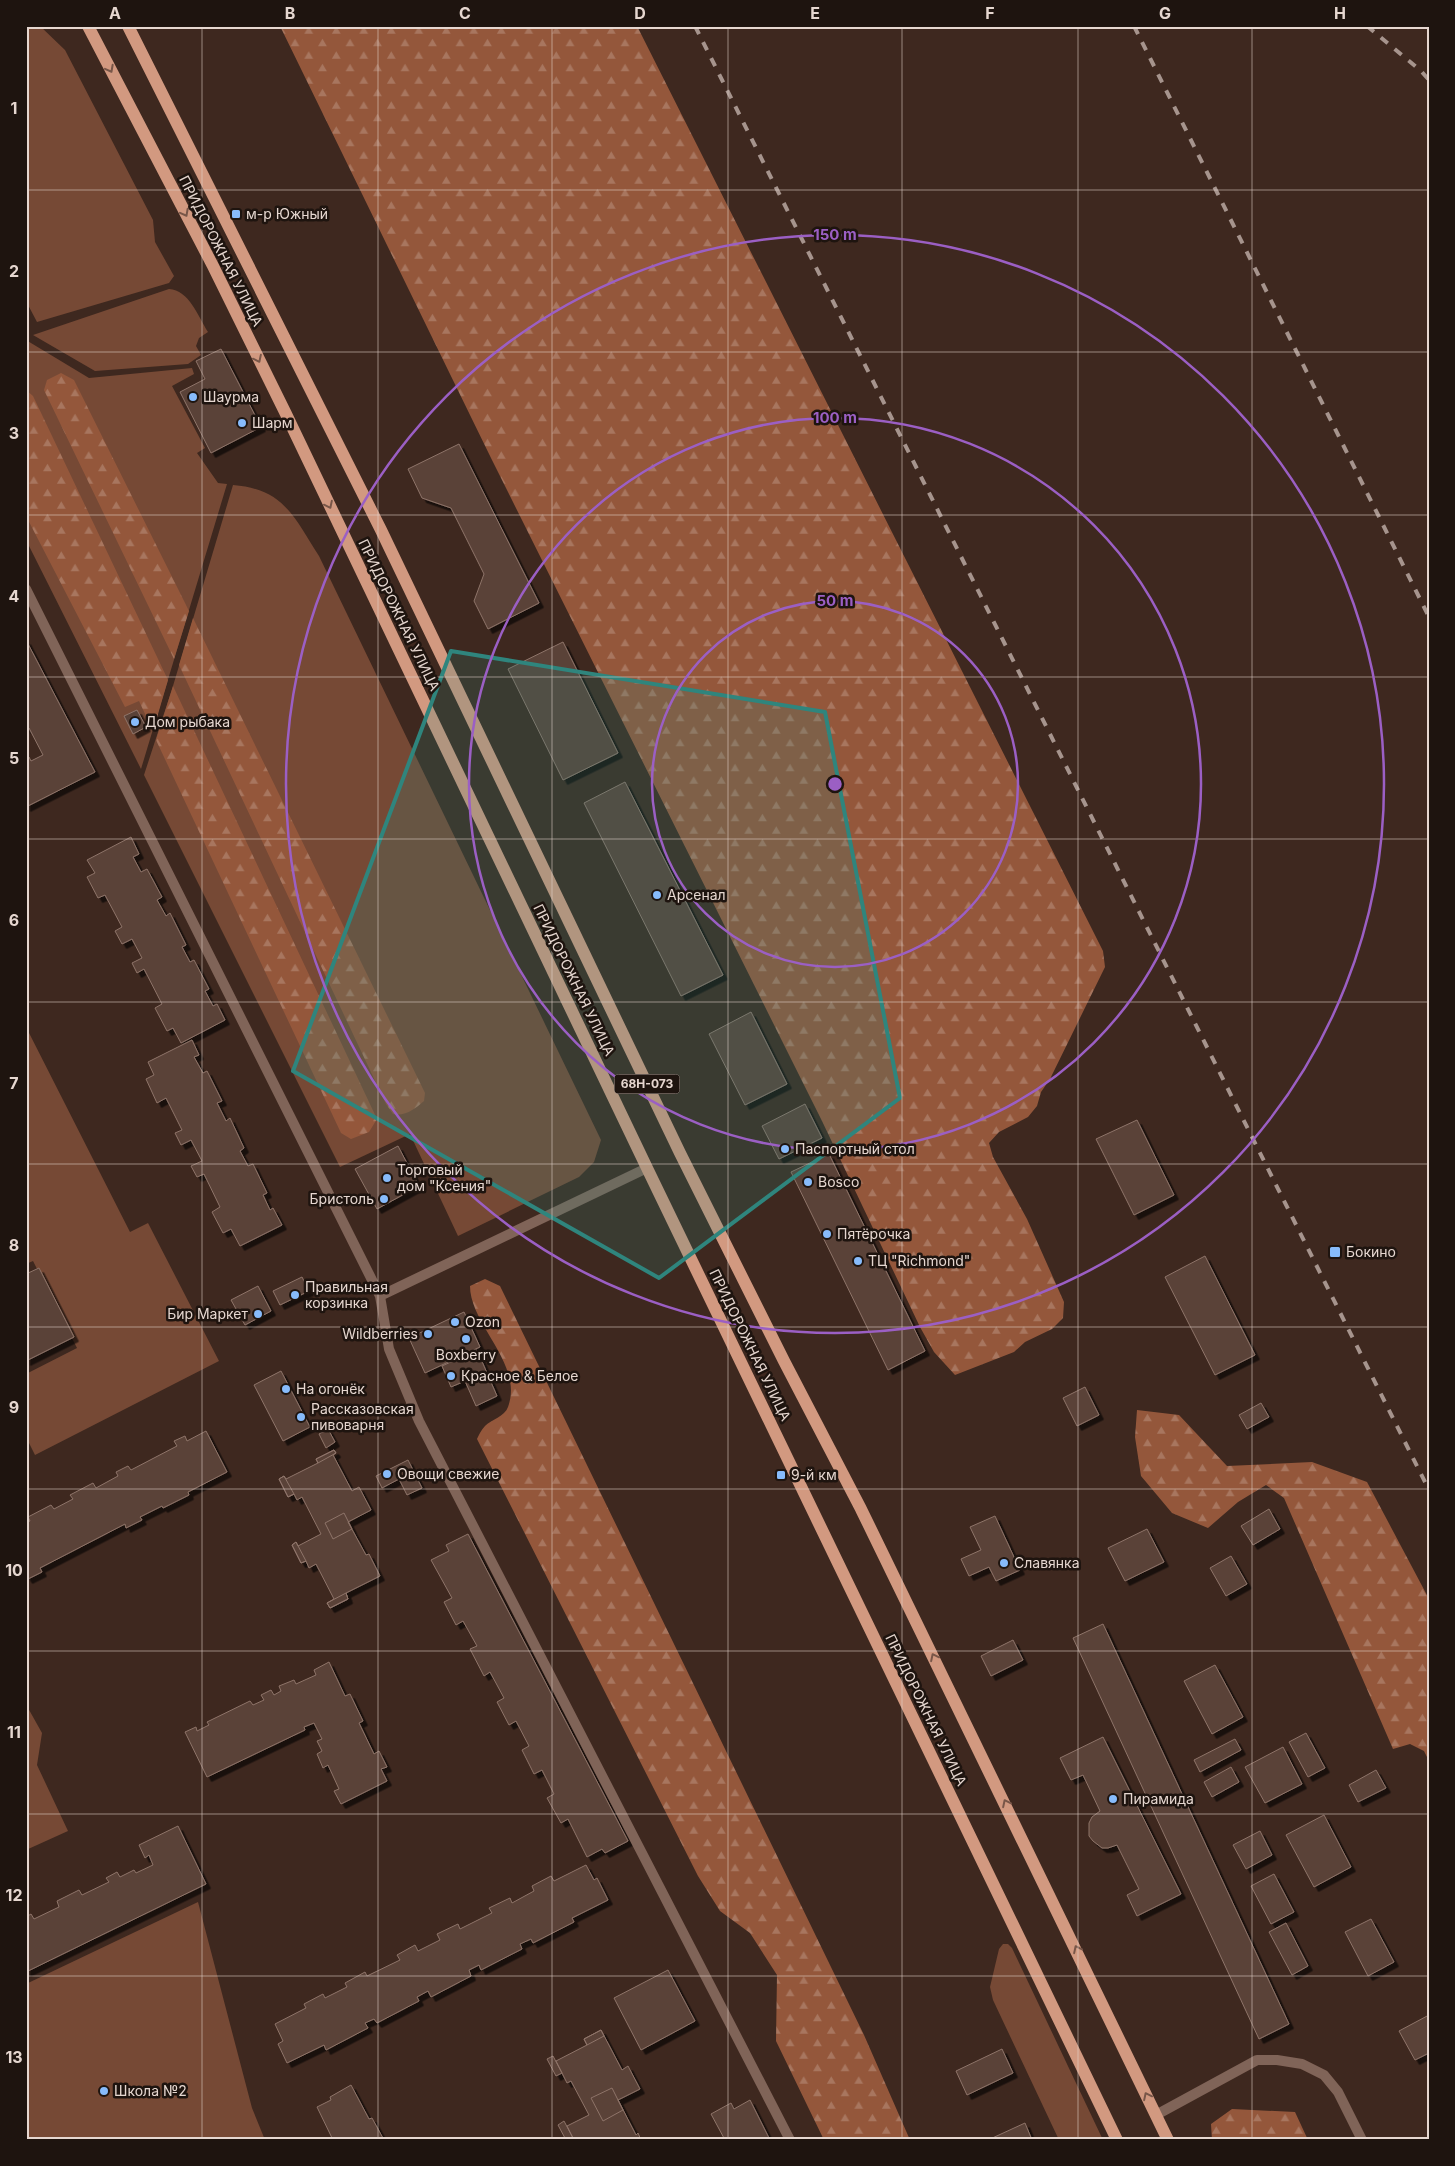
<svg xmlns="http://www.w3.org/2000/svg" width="1455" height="2166" viewBox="0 0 1455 2166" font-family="Inter,sans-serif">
<defs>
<pattern id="forest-firs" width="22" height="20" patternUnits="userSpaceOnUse" patternTransform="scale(1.25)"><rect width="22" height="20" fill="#94573b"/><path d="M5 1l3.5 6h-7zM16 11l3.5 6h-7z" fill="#a8765f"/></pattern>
<filter id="shadow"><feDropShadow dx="4.5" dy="4.5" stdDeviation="0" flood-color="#0009"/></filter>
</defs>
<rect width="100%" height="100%" fill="#3e281f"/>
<!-- grass -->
<path fill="#764935" d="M 26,26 L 40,26 L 65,50 L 153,220 L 155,242 L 174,276 L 169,283 L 37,322 L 26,301 Z
M 169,289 C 189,290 198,316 208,332 L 199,338 L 196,346 L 201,355 L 188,364 L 95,371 L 33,335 Z
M 26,340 L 89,378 L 192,368 L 194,374 L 172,386 L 205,448 L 197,453 L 218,483 L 227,484 L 141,769 L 26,540 Z
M 233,485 C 284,489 294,517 319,556 L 601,1140 L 594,1162 L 579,1177 L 458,1236 L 410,1134 L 340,1167 L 144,775 L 173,686 Z
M 26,1027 L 130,1232 L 148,1223 L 219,1361 L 35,1455 L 26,1437 L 26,1374 L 77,1348 L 33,1261 L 26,1264 Z
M 28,1708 L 42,1733 L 37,1765 L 68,1831 L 26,1850 L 26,1709 Z
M 198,1902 L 252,2108 L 265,2140 L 26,2140 L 26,1984 Z
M 1003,1944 L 1008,1944 L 1012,1948 L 1103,2140 L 1059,2140 L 993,2000 L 990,1987 L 999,1949 Z"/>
<!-- forest -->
<path fill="url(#forest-firs)" d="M 280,26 L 637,26 L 1103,951 L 1105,967 L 1050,1079 L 1041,1092 L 1037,1106 L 1028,1117 L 999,1132 L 989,1143 L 993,1157 L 1027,1219 L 1064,1302 L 1063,1318 L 1052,1329 L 1025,1342 L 1014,1352 L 955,1375 L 934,1352 L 920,1327 L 822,1121 L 491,458 Z
M 61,373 L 74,380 L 189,611 L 174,659 L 44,390 L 47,380 Z
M 26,390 L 33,396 L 168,680 L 153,731 L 139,701 L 125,707 L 26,516 Z
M 193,618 L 425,1093 L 424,1101 C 416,1108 405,1117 393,1114 L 386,1104 L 179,665 Z
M 173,686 L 377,1119 L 369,1132 L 351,1139 L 341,1133 L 156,740 Z
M 485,1279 L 500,1286 L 864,2035 L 910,2140 L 824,2140 L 776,2041 L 777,1975 L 750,1933 L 720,1911 L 698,1876 L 477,1439 C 479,1435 481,1430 485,1426 C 491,1420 505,1416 508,1407 C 524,1364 470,1325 470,1286 Z
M 1137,1410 L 1179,1415 L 1227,1466 L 1312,1462 L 1367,1482 L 1429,1599 L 1429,1761 L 1424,1751 L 1410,1744 L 1393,1749 L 1284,1498 L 1266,1485 L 1238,1502 L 1208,1528 L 1172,1513 L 1141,1476 L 1135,1437 Z
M 1232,2109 L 1295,2112 L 1308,2140 L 1212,2140 L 1211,2124 Z"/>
<!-- building -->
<path fill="#5a4238" stroke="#8e7469" filter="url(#shadow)" d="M 221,349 L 261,427 L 211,453 L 180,392 L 205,379 L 196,361 Z
M 459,444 L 539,603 L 488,629 L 474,601 L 484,574 L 451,508 L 422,498 L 408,469 Z
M 26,640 L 95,772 L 26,807 L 26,758 L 29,757 L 31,761 L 43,755 L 29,728 L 26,729 Z
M 563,642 L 618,753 L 563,780 L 508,669 Z
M 137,710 L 146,727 L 133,734 L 124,716 Z
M 625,782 L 723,975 L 681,996 L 584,803 Z
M 131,837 L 139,854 L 133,857 L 141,872 L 147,869 L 162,897 L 157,900 L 166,916 L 170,913 L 186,945 L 182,947 L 190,962 L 194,960 L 209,989 L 205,991 L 213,1006 L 217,1004 L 225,1020 L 181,1043 L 173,1028 L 167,1031 L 155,1008 L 162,1004 L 144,969 L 137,973 L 132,963 L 142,958 L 132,939 L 122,944 L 115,931 L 122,927 L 105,895 L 98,898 L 87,877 L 95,873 L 87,860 Z
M 751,1012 L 787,1084 L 745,1105 L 709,1034 Z
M 192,1040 L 199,1055 L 194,1057 L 203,1073 L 207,1071 L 222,1101 L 217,1103 L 226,1121 L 230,1118 L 244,1148 L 240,1151 L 248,1166 L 253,1164 L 267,1193 L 263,1195 L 270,1210 L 273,1208 L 282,1225 L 240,1246 L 231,1229 L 223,1233 L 212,1212 L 220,1207 L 204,1174 L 197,1177 L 191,1166 L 202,1161 L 191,1140 L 181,1145 L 175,1133 L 182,1130 L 166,1098 L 157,1103 L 146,1079 L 154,1075 L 148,1062 Z
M 805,1104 L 822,1138 L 779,1159 L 762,1126 Z
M 1137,1120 L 1174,1195 L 1134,1215 L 1096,1139 Z
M 398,1146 L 419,1186 L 377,1209 L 355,1169 Z
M 829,1154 L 925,1351 L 888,1370 L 791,1172 Z
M 1205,1256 L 1255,1355 L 1215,1375 L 1165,1277 Z
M 39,1268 L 74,1337 L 26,1361 L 26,1274 Z
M 302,1277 L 309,1291 L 280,1305 L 273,1291 Z
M 258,1286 L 271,1311 L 245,1325 L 231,1300 Z
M 464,1312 L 480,1347 L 425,1373 L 409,1338 Z
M 477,1350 L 497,1396 L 476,1406 L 465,1381 L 451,1387 L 442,1366 Z
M 281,1371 L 310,1427 L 283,1441 L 254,1385 Z
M 1085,1387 L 1099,1415 L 1077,1426 L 1063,1398 Z
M 1261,1403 L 1269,1417 L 1247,1429 L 1239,1415 Z
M 328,1429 L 335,1442 L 326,1448 L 319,1434 Z
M 206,1431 L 227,1472 L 188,1492 L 189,1495 L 163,1508 L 162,1506 L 140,1517 L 142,1520 L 126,1528 L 125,1524 L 40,1568 L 42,1572 L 28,1579 L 26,1576 L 26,1523 L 30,1521 L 28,1517 L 51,1505 L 54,1509 L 73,1499 L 70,1495 L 93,1483 L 96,1488 L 118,1476 L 116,1472 L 128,1466 L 131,1470 L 177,1446 L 174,1441 L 185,1436 L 187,1441 Z
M 334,1450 L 336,1453 L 333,1455 L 352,1491 L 359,1487 L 371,1510 L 348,1522 L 366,1555 L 369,1554 L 380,1576 L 346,1593 L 348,1599 L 330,1608 L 327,1603 L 334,1599 L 316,1564 L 309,1568 L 306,1561 L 301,1563 L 292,1545 L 296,1542 L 298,1546 L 321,1534 L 302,1497 L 297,1500 L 294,1494 L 288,1497 L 279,1479 L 284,1476 L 286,1479 L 318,1463 L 316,1459 Z
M 334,1450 L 336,1453 L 318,1463 L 316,1459 Z
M 408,1460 L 422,1488 L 407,1495 L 399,1479 L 382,1488 L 376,1476 Z
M 284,1476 L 294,1494 L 288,1497 L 279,1479 Z
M 1269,1509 L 1280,1529 L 1253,1545 L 1241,1526 Z
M 344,1513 L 352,1529 L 333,1539 L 325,1523 Z
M 995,1516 L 1020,1570 L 996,1581 L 989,1567 L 969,1576 L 961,1559 L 981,1550 L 970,1527 Z
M 1147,1529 L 1164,1562 L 1125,1581 L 1108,1548 Z
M 468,1534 L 628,1841 L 605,1853 L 602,1849 L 587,1857 L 568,1819 L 561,1823 L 547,1798 L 554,1794 L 542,1770 L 534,1774 L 522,1750 L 529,1746 L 516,1721 L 509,1725 L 497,1702 L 504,1698 L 490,1672 L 484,1676 L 470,1649 L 477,1646 L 463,1621 L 456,1625 L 444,1602 L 452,1598 L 431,1560 L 449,1551 L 446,1545 Z
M 296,1542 L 306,1561 L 301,1563 L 292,1545 Z
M 1231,1556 L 1247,1584 L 1226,1596 L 1210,1568 Z
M 346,1593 L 348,1599 L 330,1608 L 327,1603 Z
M 1103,1624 L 1289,2024 L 1259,2039 L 1073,1638 Z
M 1013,1640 L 1023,1660 L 991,1676 L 981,1656 Z
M 329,1662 L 345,1696 L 350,1694 L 363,1721 L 359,1723 L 374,1754 L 379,1751 L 387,1767 L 381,1769 L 387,1781 L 341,1804 L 334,1791 L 339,1789 L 328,1765 L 323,1768 L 317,1754 L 322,1751 L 317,1741 L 322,1739 L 314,1723 L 304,1727 L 305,1730 L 207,1777 L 185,1732 L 196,1727 L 197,1731 L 209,1725 L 207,1722 L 250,1701 L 253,1705 L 264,1700 L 261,1695 L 271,1690 L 274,1695 L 281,1691 L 279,1686 L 294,1680 L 296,1684 L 316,1675 L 314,1670 Z
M 1215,1665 L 1243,1717 L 1212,1734 L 1184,1681 Z
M 1306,1733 L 1325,1768 L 1308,1777 L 1289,1742 Z
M 1103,1737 L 1181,1894 L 1137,1916 L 1127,1895 L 1139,1889 L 1117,1845 L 1108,1848 L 1102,1848 L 1093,1841 L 1089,1836 L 1089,1823 L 1092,1817 L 1100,1811 L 1083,1775 L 1071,1780 L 1060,1758 Z
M 1235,1739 L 1241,1750 L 1200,1772 L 1194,1760 Z
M 1283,1747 L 1302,1784 L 1265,1803 L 1245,1767 Z
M 1231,1767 L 1239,1782 L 1212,1797 L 1204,1782 Z
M 1376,1770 L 1386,1788 L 1358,1802 L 1349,1785 Z
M 1324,1815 L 1351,1867 L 1314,1887 L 1286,1835 Z
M 178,1826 L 206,1884 L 26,1972 L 26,1917 L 31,1914 L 34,1919 L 59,1907 L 57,1901 L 79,1890 L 82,1895 L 109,1882 L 106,1878 L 117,1872 L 120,1877 L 134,1870 L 136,1873 L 153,1865 L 149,1855 L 145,1858 L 139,1845 Z
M 1260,1831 L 1272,1855 L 1246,1869 L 1233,1845 Z
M 586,1865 L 594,1880 L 597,1878 L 608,1900 L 572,1918 L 574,1922 L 533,1943 L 531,1939 L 520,1944 L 522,1949 L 481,1970 L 479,1965 L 469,1970 L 471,1976 L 431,1997 L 428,1991 L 417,1997 L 419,2001 L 377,2023 L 374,2019 L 365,2023 L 368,2028 L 326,2050 L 324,2045 L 287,2063 L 278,2044 L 283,2041 L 275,2024 L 306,2008 L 304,2004 L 323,1994 L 325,1998 L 347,1987 L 345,1983 L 365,1972 L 367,1976 L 400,1960 L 397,1955 L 415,1945 L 418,1951 L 440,1940 L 437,1934 L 458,1924 L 460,1929 L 492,1913 L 489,1908 L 510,1898 L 512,1903 L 534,1891 L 532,1886 L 551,1876 L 554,1881 Z
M 1274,1874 L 1294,1912 L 1271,1924 L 1251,1886 Z
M 1371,1919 L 1394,1962 L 1368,1976 L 1345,1932 Z
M 1286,1923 L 1308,1966 L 1292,1975 L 1269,1932 Z
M 668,1970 L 695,2021 L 641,2050 L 614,1998 Z
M 1429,2015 L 1429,2053 L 1415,2060 L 1399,2031 Z
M 601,2030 L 604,2036 L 587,2045 L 584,2039 Z
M 601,2030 L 622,2070 L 628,2066 L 640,2089 L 618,2100 L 636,2135 L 638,2133 L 641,2140 L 574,2140 L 567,2126 L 589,2115 L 571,2081 L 567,2083 L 556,2061 L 587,2045 L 584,2039 Z
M 1002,2049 L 1013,2073 L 967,2095 L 956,2071 Z
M 553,2056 L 562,2073 L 556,2076 L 547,2059 Z
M 351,2085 L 369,2119 L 372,2118 L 384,2140 L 333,2140 L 317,2107 L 331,2100 L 330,2097 Z
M 612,2088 L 623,2110 L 603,2121 L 591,2098 Z
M 750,2100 L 770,2140 L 725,2140 L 711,2114 L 731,2103 L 734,2109 Z
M 564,2121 L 574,2140 L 566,2140 L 558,2125 Z
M 1025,2123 L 1032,2140 L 988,2140 Z"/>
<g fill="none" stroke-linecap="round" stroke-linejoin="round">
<!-- street -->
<path stroke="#806458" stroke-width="10" d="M 26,589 L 380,1296 L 389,1349 L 419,1421 L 790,2140
M 380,1296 L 647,1168
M 1156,2115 L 1257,2060 L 1277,2060 L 1302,2064 L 1324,2075 L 1338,2092 L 1362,2140"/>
<!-- primary -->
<path stroke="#d29980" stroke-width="12" d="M 88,26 L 213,266 L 286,414 L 647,1168 L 1117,2140
M 128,26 L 381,530 L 680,1153 L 784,1361 L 861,1509 L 1168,2140"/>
<!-- rail -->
<path stroke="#a6948d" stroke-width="4" stroke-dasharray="9 9" stroke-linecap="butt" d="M 695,26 L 1429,1490
M 1134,26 L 1429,617
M 1367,26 L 1421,71 L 1429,80"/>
</g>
<!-- one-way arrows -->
<defs><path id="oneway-chevron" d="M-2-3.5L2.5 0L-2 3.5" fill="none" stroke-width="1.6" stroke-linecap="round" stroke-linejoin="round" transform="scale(1.25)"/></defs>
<g stroke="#785648">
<use href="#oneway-chevron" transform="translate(110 69) rotate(62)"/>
<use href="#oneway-chevron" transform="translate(185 213) rotate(62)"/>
<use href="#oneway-chevron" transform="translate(258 359) rotate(64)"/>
<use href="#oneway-chevron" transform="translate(329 505) rotate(64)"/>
<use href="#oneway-chevron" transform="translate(934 1657) rotate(-116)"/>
<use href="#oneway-chevron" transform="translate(1006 1803) rotate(-116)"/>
<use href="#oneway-chevron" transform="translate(1077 1949) rotate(-116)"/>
<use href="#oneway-chevron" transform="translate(1147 2096) rotate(-116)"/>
</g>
<!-- marked area -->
<path fill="#2f857d" fill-opacity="0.2" stroke="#2f857d" stroke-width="4" stroke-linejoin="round" d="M 451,651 L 825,712 L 900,1098 L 659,1278 L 293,1071 Z"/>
<!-- grid -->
<path fill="none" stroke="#e6d7d0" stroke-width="1" stroke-opacity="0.55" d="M 202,26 L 202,2140M 378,26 L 378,2140M 552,26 L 552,2140M 728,26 L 728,2140M 902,26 L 902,2140M 1078,26 L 1078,2140M 1252,26 L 1252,2140M 26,190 L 1429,190M 26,352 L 1429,352M 26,515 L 1429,515M 26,677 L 1429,677M 26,839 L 1429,839M 26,1002 L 1429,1002M 26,1164 L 1429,1164M 26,1327 L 1429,1327M 26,1489 L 1429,1489M 26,1651 L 1429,1651M 26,1814 L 1429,1814M 26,1976 L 1429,1976"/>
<!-- distance rings -->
<g fill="none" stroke="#9b5fc4" stroke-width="2.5">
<circle cx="835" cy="784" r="183"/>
<circle cx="835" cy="784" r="366"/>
<circle cx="835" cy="784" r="549"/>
</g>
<!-- markers -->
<g fill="#87bbfb" stroke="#1e140f" stroke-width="2">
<rect x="231" y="209" width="10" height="10" rx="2.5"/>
<circle cx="193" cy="397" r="5"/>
<circle cx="242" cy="423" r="5"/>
<circle cx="135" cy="722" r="5"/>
<circle cx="657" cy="895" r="5"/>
<circle cx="785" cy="1149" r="5"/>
<circle cx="387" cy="1178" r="5"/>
<circle cx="808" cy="1182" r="5"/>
<circle cx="384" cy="1199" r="5"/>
<circle cx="827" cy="1234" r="5"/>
<rect x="1329" y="1246" width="12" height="12" rx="2.5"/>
<circle cx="858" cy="1261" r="5"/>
<circle cx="295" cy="1295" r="5"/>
<circle cx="258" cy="1314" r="5"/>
<circle cx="455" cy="1322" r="5"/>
<circle cx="428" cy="1334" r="5"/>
<circle cx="466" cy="1339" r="5"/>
<circle cx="451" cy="1376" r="5"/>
<circle cx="286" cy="1389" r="5"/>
<circle cx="301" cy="1417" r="5"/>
<circle cx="387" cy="1474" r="5"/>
<rect x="776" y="1470" width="10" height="10" rx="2.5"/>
<circle cx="1004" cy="1563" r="5"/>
<circle cx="1113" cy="1799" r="5"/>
<circle cx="104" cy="2091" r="5"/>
</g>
<g text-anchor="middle" stroke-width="5" stroke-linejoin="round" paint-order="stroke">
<!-- shield labels -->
<rect fill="#1e140f" stroke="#aa9c96" stroke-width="1" x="614.5" y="1074.5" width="65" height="19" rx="4"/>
<g font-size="12" font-weight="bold" fill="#e6d7d0">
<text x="647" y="1088">68Н-073</text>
</g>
<!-- poi labels -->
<g font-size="14" fill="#e6d7d0" stroke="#1e140f" text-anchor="start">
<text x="246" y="219">м-р Южный</text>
<text x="203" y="402">Шаурма</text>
<text x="252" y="428">Шарм</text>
<text x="145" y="727">Дом рыбака</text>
<text x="667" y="900">Арсенал</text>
<text x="795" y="1154">Паспортный стол</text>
<text x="397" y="1175">Торговый<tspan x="397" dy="16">дом "Ксения"</tspan></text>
<text x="818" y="1187">Bosco</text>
<text x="374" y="1204" text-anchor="end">Бристоль</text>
<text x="837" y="1239">Пятёрочка</text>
<text x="1346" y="1257">Бокино</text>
<text x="868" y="1266">ТЦ "Richmond"</text>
<text x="305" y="1292">Правильная<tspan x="305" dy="16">корзинка</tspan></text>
<text x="248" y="1319" text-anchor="end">Бир Маркет</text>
<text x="465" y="1327">Ozon</text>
<text x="418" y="1339" text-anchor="end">Wildberries</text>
<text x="466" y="1360" text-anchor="middle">Boxberry</text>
<text x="461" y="1381">Красное &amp; Белое</text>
<text x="296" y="1394">На огонёк</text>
<text x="311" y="1414">Рассказовская<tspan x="311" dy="16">пивоварня</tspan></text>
<text x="397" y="1479">Овощи свежие</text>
<text x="791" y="1480">9-й км</text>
<text x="1014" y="1568">Славянка</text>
<text x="1123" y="1804">Пирамида</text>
<text x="114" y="2096">Школа №2</text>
</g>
<!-- street labels -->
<g font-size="14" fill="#e6d7d0" stroke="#1e140f">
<text transform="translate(221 251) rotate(63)" y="5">ПРИДОРОЖНАЯ УЛИЦА</text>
<text transform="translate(399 615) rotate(64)" y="5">ПРИДОРОЖНАЯ УЛИЦА</text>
<text transform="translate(574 980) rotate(64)" y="5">ПРИДОРОЖНАЯ УЛИЦА</text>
<text transform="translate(750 1345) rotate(64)" y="5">ПРИДОРОЖНАЯ УЛИЦА</text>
<text transform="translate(926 1710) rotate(64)" y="5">ПРИДОРОЖНАЯ УЛИЦА</text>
</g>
</g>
<circle cx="835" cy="784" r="8" fill="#9b5fc4" stroke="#1e140f" stroke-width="2.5"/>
<g font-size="15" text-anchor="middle" font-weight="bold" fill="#9b5fc4" stroke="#1e140f" stroke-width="5" stroke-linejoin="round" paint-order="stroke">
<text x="835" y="240">150 m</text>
<text x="835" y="423">100 m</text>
<text x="835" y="606">50 m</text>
</g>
<!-- border -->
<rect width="1455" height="2166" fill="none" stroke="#1e140f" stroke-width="55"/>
<rect x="28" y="28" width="1400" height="2110" fill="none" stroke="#e6d7d0" stroke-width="2"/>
<g font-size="16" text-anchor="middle" font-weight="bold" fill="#e6d7d0">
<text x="115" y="19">A</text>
<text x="290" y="19">B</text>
<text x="465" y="19">C</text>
<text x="640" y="19">D</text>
<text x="815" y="19">E</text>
<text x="990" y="19">F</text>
<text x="1165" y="19">G</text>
<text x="1340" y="19">H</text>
<text x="14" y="114">1</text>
<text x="14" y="277">2</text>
<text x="14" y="439">3</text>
<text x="14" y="602">4</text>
<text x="14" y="764">5</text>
<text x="14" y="926">6</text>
<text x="14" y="1089">7</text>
<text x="14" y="1251">8</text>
<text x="14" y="1413">9</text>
<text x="14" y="1576">10</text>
<text x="14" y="1738">11</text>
<text x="14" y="1901">12</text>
<text x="14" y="2063">13</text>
</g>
</svg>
